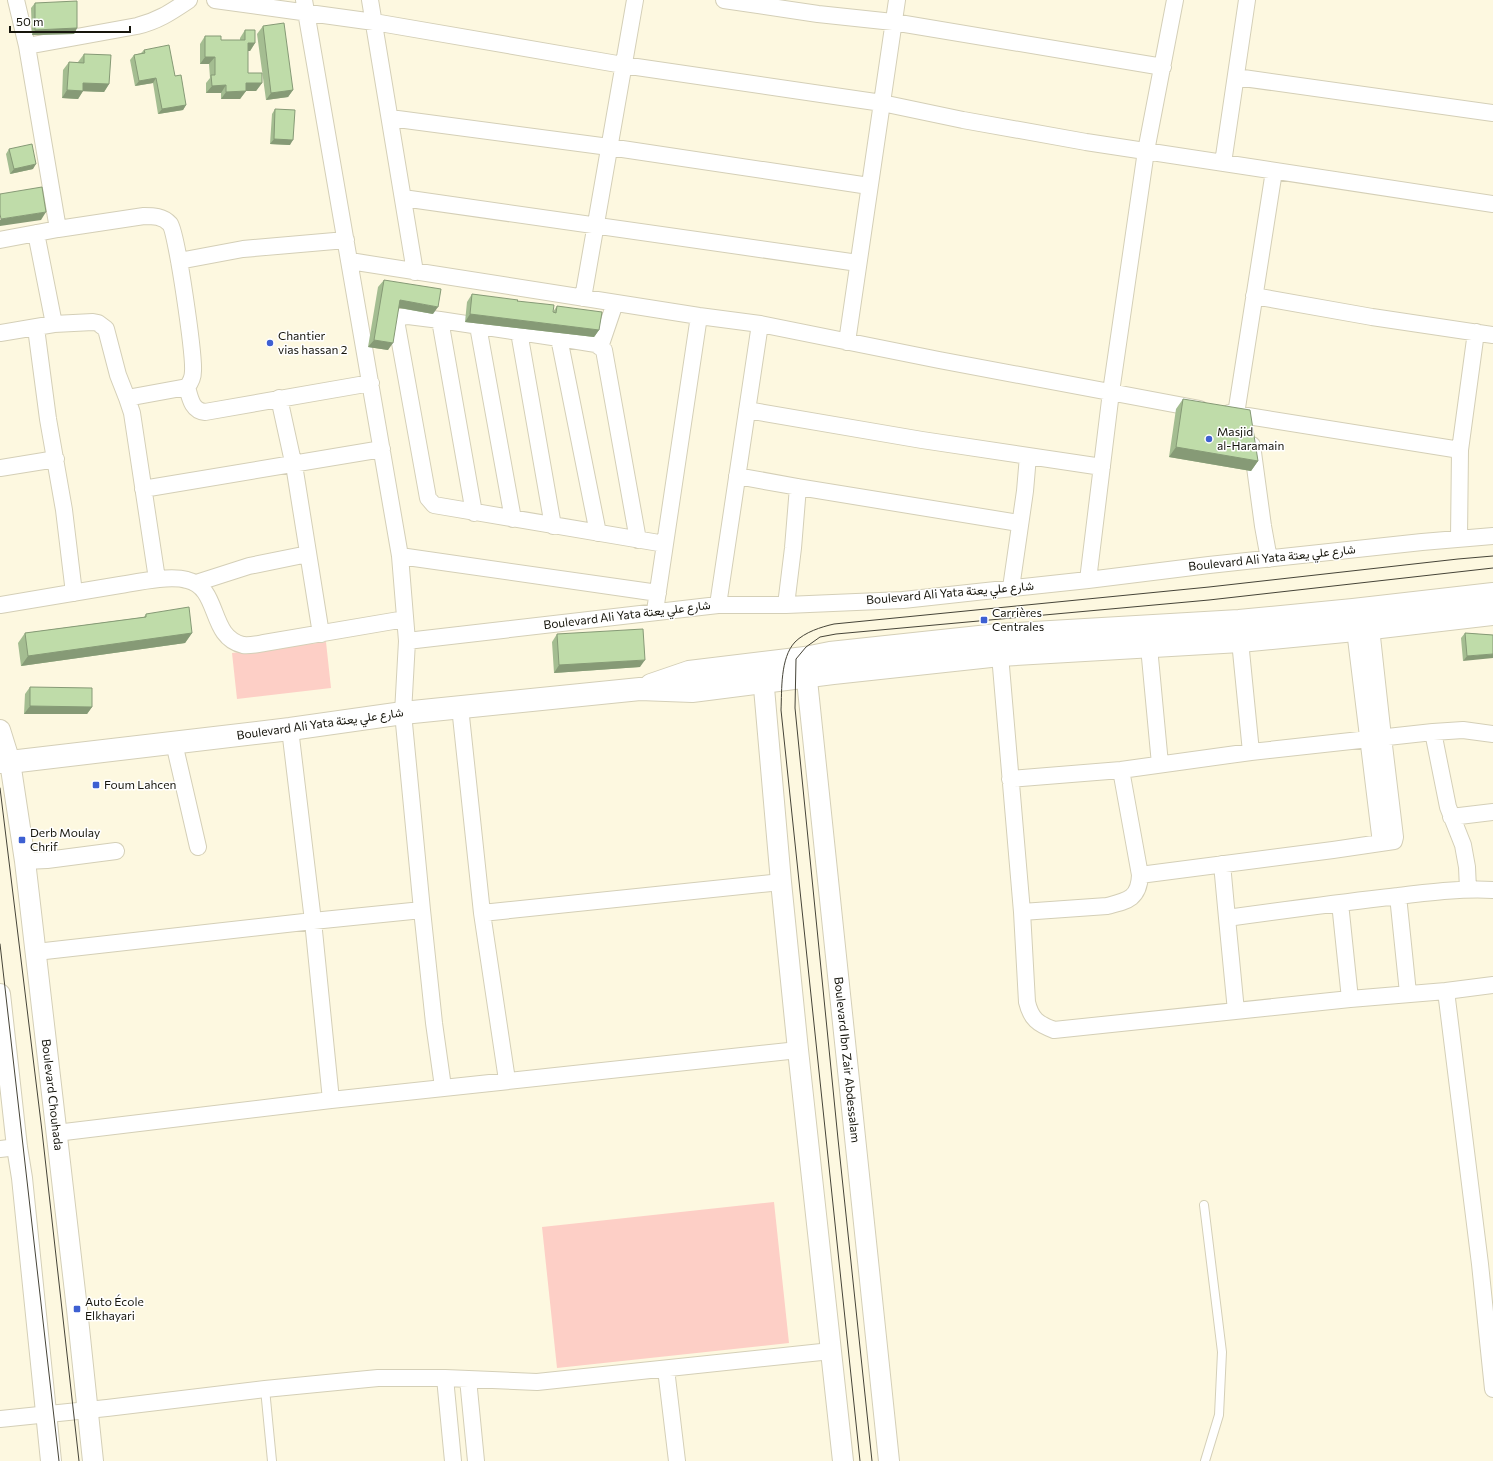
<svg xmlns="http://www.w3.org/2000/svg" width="1493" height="1461" viewBox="0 0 1493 1461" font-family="Commissioner,Vazirmatn,sans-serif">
<rect width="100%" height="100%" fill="#fdf8e0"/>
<!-- grass -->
<path fill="#fdcfc6" d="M 326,642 L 331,688 L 237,699 L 232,653 Z
M 774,1202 L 789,1343 L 557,1368 L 542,1227 Z"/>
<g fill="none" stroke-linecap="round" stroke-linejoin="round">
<!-- service casing -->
<g stroke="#d4cfb7" stroke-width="10">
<path id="service" d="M 1204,1205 L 1222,1352 L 1219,1415 L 1205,1461
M 265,1389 L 272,1461"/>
</g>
<!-- minor casing -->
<g stroke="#d4cfb7" stroke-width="18">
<path id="minor" d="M 16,0 L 27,46 L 58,229
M 215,0 L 374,22 L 623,65 L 882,103 L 963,120 L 1086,142 L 1493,204
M 304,0 L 400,556 L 407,641 L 403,713 L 422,910 L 434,1023 L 443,1087
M 370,0 L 415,272
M 724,0 L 818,14 L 893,22 L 1163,67
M 27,46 L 137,26 C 158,21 171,12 189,0
M 1236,77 L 1493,113
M 390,118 L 609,147 L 869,186
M 1223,163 L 1247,0
M 403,198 L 858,263
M 36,233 L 54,324
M 0,240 L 58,229 L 144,216 C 153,216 163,216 170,224 C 177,233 194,354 193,371 C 193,377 191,382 187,387 L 127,398
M 179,261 L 243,249 L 346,240
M 350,261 L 699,316 L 760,324 L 939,360 L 1200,409
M 1254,296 L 1372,317 L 1493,335
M 583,298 L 635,0
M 440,320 L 474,513
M 478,326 L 513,519
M 36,328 L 48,419 L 64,510 L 74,593
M 519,332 L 553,526
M 0,333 L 54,324 L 93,322 L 98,323 L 106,329 L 118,375 L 127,398 L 132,413 L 157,579
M 559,338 L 598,533
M 847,342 L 897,0
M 600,347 L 615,303
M 187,387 C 190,398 192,411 205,412 L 371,383
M 279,398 L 295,471 L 321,634
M 747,410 L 922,440 L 1102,467
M 1229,413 L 1460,450
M 1236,414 L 1274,171
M 1252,445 L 1263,526 L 1269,559
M 0,468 L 56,459
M 737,476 L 798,487 L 1019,523
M 143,489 L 382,449
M 1459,538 L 1460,450 L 1476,332
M 638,540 L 604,350 L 596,344 L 559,338 L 440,320 L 408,316 L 400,317 L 397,321 L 397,326 L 428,498 L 434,505 L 665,544
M 400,556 L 658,593
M 1088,580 L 1111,392 L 1146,151 L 1175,0
M 196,583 L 249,566 L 308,554
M 1011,588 L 1025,491 L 1028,456
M 0,605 C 40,598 80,592 120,585 C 138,582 170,575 187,580 C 221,588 208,637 243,645 C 249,646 258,644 264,643 L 405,619
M 718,605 L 760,324
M 786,605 L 793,548 L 798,487
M 655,611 L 699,316
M 1355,630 L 1381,843
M 407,641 L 718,605 L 786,605 L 903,600 L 1088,580 L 1209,565 L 1422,542 L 1493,536
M 1240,641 L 1251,752
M 1149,647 L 1160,764
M 1000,655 L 1022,912 L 1027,1002 C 1031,1019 1038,1024 1054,1030 L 1350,999 L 1446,991
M 460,707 L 482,913 L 507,1080
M 290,729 L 313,921 L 331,1100
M 1433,732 L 1448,807 L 1463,845 L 1467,867 L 1468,889
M 174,743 L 198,847
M 1010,779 L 1121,770 L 1251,752 L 1433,732 L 1463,730 L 1493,734
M 1451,817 L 1493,812
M 25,861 L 47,860 L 116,851
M 1222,864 L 1227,918
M 1140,875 L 1333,850 L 1394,841 L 1395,837 L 1383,737 L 1371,628
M 1398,896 L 1408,993
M 1340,903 L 1350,999
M 1022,912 L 1107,906 C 1127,901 1139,899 1140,875 L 1121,770
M 482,913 L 781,882
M 36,952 L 313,921 L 422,910
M 1493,985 L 1446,991 L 1480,1264 L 1493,1389
M 1236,1011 L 1227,918 C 1278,911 1329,904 1381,898 C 1418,894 1455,888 1493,890
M 56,1133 L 331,1100 L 798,1050
M 0,1149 L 17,1147
M 666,1369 L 677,1461
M 445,1378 L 453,1461
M 468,1379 L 476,1461
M 0,1419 L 107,1408 L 265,1389 L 378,1378 L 445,1378 L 537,1382 L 831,1351"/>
</g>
<!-- tertiary casing -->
<g stroke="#d4cfb7" stroke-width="22">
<g id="tertiary">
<path id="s1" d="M 805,661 L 889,1461"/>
<path d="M 762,665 L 781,882 L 798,1050 L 843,1461"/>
<path id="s2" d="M 0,730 L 10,762 L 25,861 L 77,1309 L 93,1461"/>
<path d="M 0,994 L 17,1147 L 22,1178 L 51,1461"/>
</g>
</g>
<!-- secondary casing -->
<g stroke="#d4cfb7" stroke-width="24">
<path id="secondary" d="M 651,685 L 689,672 L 805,658 L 830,653 L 998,635 L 1239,621 L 1353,610 L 1493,594
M 0,762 L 10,762 L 290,729 L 403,713 L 640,689 L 692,691 L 833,673 L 1000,655 L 1240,641 L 1355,630 L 1493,614"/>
</g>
<!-- service -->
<use href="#service" stroke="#fff" stroke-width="8"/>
<!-- minor -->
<use href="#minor" stroke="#fff" stroke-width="16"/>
<!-- tertiary -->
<use href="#tertiary" stroke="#fff" stroke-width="20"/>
<!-- secondary -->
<use href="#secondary" stroke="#fff" stroke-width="22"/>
<!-- tram -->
<path stroke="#464438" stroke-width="1" d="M 0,788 L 42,1131 L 79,1461
M 0,944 L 59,1461
M 860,1461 L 781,710 C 782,690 780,658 795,642 C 805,632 821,627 834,624 L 1209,587 L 1458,559 L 1493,556
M 872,1461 L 838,1139 L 795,708 L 796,659 L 806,647 L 820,637 L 836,634 L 1209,600 L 1493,568"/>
</g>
<!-- wall -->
<path fill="#a4bd91" d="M 35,3 L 77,28 L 74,34 L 32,35 L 31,8 Z
M 263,26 L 293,90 L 288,97 L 266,100 L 257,34 Z
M 245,30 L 255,43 L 250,51 L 248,51 L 248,73 L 262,83 L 256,91 L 246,91 L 240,99 L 221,99 L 221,93 L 206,93 L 206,83 L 210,78 L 209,64 L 200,64 L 200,44 L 205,36 L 221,40 L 240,40 L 240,38 Z
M 144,50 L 175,76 L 186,105 L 183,110 L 158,114 L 153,83 L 135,86 L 130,60 L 134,55 L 141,53 Z
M 84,54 L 109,84 L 104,92 L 83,91 L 78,99 L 62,98 L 63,70 L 69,62 L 78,63 L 78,62 Z
M 275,109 L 290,145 L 270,144 L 272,114 Z
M 9,149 L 33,169 L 10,174 L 6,154 Z
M 384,280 L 433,314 L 399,308 L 388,350 L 368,347 L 378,287 Z
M 472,294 L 517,301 L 553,312 L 557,306 L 599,330 L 594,337 L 465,322 L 467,302 Z
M 1183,399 L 1258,461 L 1251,471 L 1169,457 L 1176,409 Z
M 146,614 L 192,633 L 185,643 L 21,666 L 18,643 L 25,633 L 144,617 Z
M 1465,633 L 1493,635 L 1463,661 L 1461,638 Z
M 557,634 L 640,667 L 554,673 L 552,642 Z
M 30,687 L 92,707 L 87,714 L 24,714 L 25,694 Z"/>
<!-- shaded-wall -->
<path fill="#869a76" d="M 77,28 L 74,34 L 32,35 L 35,30 Z
M 248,43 L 255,43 L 250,51 L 242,51 Z
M 205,57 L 215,57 L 209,64 L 200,64 Z
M 156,78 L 153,83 L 135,86 L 139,81 Z
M 83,83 L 109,84 L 104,92 L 78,91 Z
M 246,83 L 262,83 L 256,91 L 240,91 Z
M 226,85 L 221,93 L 206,93 L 212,86 Z
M 67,90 L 83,91 L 78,99 L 62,98 Z
M 293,90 L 288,97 L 266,100 L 271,93 Z
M 246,91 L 240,99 L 221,99 L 226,92 Z
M 186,105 L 183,110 L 158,114 L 162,109 Z
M 274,139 L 293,140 L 290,145 L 270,144 Z
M 36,164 L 33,169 L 10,174 L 14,169 Z
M 46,212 L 41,220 L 0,226 L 0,220 L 1,219 Z
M 400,300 L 438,307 L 433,314 L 395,307 Z
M 470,314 L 599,330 L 594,337 L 465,322 Z
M 374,340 L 393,343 L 388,350 L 368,347 Z
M 1176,447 L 1258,461 L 1251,471 L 1169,457 Z
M 192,633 L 185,643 L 21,666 L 28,656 Z
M 1493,654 L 1493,658 L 1463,661 L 1467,656 Z
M 645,660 L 640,667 L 554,673 L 559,665 Z
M 30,706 L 92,707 L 87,714 L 24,714 Z"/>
<!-- building -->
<path fill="#bfdca9" stroke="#869a76" d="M 77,1 L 77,28 L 35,30 L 35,3 Z
M 284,23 L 293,90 L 271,93 L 263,26 Z
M 245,30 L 255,30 L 255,43 L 248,43 L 248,73 L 262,73 L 262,83 L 246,83 L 246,91 L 226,92 L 226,85 L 212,86 L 211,75 L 215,75 L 215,57 L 205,57 L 205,36 L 221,36 L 221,40 L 245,40 Z
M 169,45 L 175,76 L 181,75 L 186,105 L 162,109 L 156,78 L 139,81 L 134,55 L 145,53 L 144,50 Z
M 84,54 L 111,55 L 109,84 L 83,83 L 83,91 L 67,90 L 69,62 L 84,63 Z
M 275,109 L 295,110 L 293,140 L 274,139 Z
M 32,144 L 36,164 L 14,169 L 9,149 Z
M 42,187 L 46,212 L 1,219 L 0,214 L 0,194 Z
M 384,280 L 441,289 L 438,307 L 400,300 L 393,343 L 374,340 Z
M 472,294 L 518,300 L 517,301 L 554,305 L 553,312 L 556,313 L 557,306 L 602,312 L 599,330 L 470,314 Z
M 1183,399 L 1250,410 L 1258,461 L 1176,447 Z
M 189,607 L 192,633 L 28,656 L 25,633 L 146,617 L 146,614 Z
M 643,629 L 645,660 L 559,665 L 557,634 Z
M 1465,633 L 1493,635 L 1493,654 L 1467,656 Z
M 30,687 L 92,688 L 92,707 L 30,706 Z"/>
<!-- markers -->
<g fill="#3e60d2" stroke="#fff" stroke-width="1.5">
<circle cx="270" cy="343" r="4"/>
<circle cx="1209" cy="439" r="4"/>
<rect x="980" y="616" width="8" height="8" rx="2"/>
<rect x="92" y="781" width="8" height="8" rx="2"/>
<rect x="18" y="836" width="8" height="8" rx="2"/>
<rect x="73" y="1305" width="8" height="8" rx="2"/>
</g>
<g text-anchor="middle" stroke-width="3" stroke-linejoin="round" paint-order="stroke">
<!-- poi labels -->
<g font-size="12" fill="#16150c" stroke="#fff" text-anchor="start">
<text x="278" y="340">Chantier<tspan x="278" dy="14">vias hassan 2</tspan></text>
<text x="1217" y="436">Masjid<tspan x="1217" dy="14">al-Haramain</tspan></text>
<text x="992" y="617">Carrières<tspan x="992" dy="14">Centrales</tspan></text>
<text x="104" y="789">Foum Lahcen</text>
<text x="30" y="837">Derb Moulay<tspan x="30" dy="14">Chrif</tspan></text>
<text x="85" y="1306">Auto École<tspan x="85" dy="14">Elkhayari</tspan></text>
</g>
<!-- street labels -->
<g font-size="12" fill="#16150c" stroke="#fff">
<text transform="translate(1272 558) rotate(-6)" y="4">Boulevard Ali Yata شارع علي يعتة</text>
<text transform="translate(950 593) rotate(-5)" y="4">Boulevard Ali Yata شارع علي يعتة</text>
<text transform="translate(627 615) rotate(-7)" y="4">Boulevard Ali Yata شارع علي يعتة</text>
<text transform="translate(320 724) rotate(-8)" y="4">Boulevard Ali Yata شارع علي يعتة</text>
<text dy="4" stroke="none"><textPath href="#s1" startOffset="401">Boulevard Ibn Zair Abdessalam</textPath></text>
<text dy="4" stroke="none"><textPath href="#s2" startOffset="369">Boulevard Chouhada</textPath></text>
</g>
</g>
<!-- scale -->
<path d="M10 26v6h120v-6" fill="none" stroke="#16150c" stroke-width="2"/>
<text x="16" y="26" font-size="12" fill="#16150c" stroke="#ffffff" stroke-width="3" paint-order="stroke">50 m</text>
</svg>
